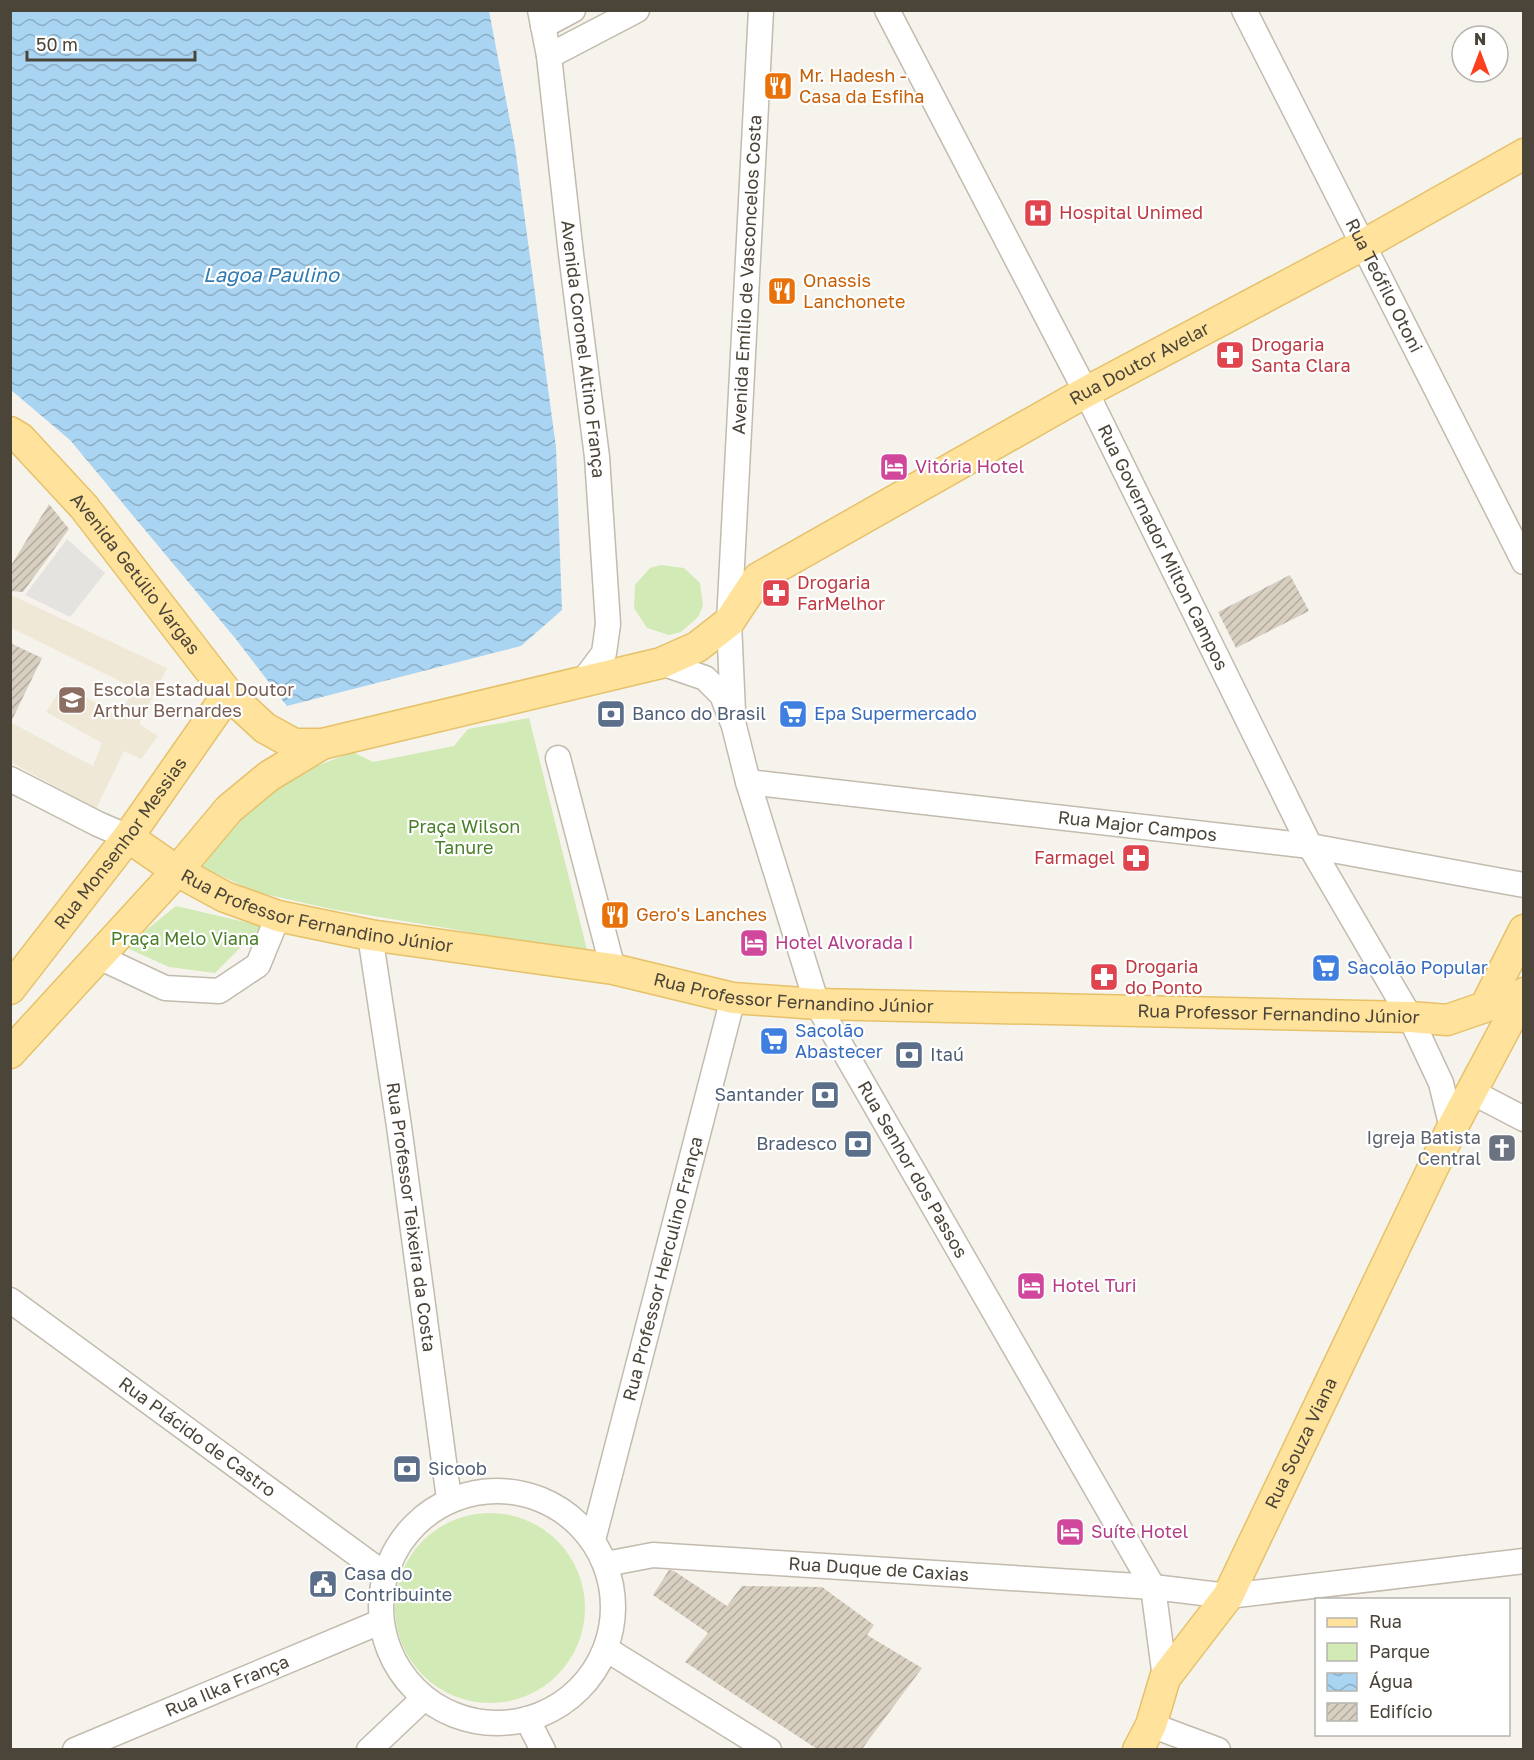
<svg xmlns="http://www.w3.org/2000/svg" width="1534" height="1760" viewBox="0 0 1534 1760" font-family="'Golos Text',sans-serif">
<defs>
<pattern id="water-waves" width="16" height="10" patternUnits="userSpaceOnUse" patternTransform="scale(1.5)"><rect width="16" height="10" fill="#a9d4f2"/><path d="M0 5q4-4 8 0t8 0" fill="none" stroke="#8caec5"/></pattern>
<pattern id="building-hatch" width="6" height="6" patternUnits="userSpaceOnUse" patternTransform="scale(1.5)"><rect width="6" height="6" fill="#d8cfc1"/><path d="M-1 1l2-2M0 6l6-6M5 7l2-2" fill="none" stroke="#b1aa9e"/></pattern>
</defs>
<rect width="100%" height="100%" fill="#f6f3ec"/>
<!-- education -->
<path fill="#efe8d6" d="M 11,595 L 167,668 L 139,724 L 158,736 L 141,759 L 124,751 L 96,809 L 11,762 L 10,722 L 93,766 L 102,743 L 46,712 L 64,684 L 119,717 L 134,688 L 11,628 Z"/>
<!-- park -->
<path fill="#d2eab5" d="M 661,565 L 684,568 L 700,583 L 703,606 L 698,617 L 681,632 L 669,635 L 647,628 L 634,608 L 635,585 L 650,568 Z
M 529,718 L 588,954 L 452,929 L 331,909 L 256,892 L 196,864 L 237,814 L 301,772 L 353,752 L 373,762 L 454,746 L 468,729 Z
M 176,906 L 262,926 L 215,973 L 169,967 L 125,947 Z
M395 1608a95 95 0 1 1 190 0a95 95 0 1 1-190 0Z"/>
<!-- parking -->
<path fill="#e5e3e0" d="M 67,539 L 105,573 L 70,617 L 25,595 Z"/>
<!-- water -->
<path fill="url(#water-waves)" d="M 10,11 L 489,11 L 515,147 L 556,447 L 562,610 L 521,646 L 287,706 L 235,638 L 70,440 L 11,390 Z"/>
<!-- building -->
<path fill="url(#building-hatch)" d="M 49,504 L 69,529 L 23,592 L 10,591 L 10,567 Z
M 1290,575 L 1309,611 L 1236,648 L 1218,612 Z
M 10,643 L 42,658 L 10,724 Z
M 669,1570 L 674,1571 L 727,1606 L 742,1586 L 822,1587 L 874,1625 L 867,1635 L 922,1668 L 862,1749 L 817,1749 L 685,1662 L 708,1633 L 653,1595 Z"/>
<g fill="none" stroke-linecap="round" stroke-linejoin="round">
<!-- minor casing -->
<g stroke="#c2bbae" stroke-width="27">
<g id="minor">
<path id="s1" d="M 540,10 L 549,56 L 571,254 L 597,457 L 608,624 L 604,653 L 583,681"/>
<path id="s2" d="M 887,10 L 1086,392 L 1310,846 L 1410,1017 L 1441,1083 L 1452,1128"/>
<path id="s3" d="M 1244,10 L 1524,562"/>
<path d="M 543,26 L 573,10"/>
<path d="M 549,56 L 637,10"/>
<path id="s4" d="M 661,663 L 705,678 L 722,695 L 734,726 L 748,782 L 817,1004 L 1153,1587 L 1165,1678"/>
<path id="s5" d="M 733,712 L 729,622 L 761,10"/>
<path d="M 558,758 L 613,969"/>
<path d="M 10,779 L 98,824 L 128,837"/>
<path id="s6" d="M 748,782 L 1310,846 L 1524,885"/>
<path id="s7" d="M 370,935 L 399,1126 L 449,1499"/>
<path d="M 99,957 L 165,988 L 219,991 L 258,965 L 278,916"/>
<path d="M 1472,1092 L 1524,1119"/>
<path id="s8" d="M 10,1300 L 384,1574"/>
<circle cx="497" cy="1607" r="116"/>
<path id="s9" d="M 593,1540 L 733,998"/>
<path id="s10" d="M 606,1564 L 653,1555 L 1153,1587 L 1228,1596 L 1524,1561"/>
<path d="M 606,1649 L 769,1750"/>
<path d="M 527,1719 L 543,1750"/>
<path d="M 1151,1725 L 1218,1750"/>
<path id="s11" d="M 75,1750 L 380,1622"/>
<path d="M 369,1750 L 424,1698"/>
</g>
</g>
<!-- major casing -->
<g stroke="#e6c16a" stroke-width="33">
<g id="major">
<path id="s12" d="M 10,432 L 20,438 L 84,507 L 228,694 L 265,728 L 294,744 L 322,744 L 661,663 L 697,647 L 729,622 L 758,578 L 1086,392 L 1363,245 L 1524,154"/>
<path id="s13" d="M 128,837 L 177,871 L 225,897 L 278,916 L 370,935 L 613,969 L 733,998 L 817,1004 L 1410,1017 L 1447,1020 L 1485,1007 L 1524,930"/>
<path id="s14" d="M 10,989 L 128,837 L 228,694"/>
<path d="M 10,1053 L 177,871 L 229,809 L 269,776 L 322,744"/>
<path id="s15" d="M 1138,1750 L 1151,1725 L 1165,1678 L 1228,1596 L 1452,1128 L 1524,993"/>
</g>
</g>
<!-- minor -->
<use href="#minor" stroke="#fff" stroke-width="24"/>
<!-- major -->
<use href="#major" stroke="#ffe39c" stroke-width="30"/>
</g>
<!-- icons -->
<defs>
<g id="restaurant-square" transform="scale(1.5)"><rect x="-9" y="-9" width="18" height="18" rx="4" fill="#e8710a" stroke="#fff"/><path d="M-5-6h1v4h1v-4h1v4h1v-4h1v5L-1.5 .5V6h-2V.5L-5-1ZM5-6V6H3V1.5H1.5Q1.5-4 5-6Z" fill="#fff"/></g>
<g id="hospital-square" transform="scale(1.5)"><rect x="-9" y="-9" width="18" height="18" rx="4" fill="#e0444e" stroke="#fff"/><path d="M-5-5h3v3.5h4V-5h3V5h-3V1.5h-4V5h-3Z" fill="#fff"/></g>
<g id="pharmacy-square" transform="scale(1.5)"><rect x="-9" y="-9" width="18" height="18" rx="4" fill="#e0444e" stroke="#fff"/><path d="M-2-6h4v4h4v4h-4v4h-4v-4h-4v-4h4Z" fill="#fff"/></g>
<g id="hotel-square" transform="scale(1.5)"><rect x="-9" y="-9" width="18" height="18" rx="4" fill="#d1479c" stroke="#fff"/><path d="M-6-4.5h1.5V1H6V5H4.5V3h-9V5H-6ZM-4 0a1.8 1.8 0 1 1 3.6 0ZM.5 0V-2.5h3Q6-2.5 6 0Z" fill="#fff"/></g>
<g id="school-square" transform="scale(1.5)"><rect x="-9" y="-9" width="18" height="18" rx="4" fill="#8d6e63" stroke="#fff"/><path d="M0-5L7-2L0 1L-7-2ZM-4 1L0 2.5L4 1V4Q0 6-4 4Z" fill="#fff"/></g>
<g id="bank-square" transform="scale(1.5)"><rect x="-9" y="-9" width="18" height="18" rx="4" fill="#5c6f8a" stroke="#fff"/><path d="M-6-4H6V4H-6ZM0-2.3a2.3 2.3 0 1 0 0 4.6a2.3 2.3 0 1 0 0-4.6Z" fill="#fff"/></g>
<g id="supermarket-square" transform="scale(1.5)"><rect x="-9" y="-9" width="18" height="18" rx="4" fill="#3f7fe0" stroke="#fff"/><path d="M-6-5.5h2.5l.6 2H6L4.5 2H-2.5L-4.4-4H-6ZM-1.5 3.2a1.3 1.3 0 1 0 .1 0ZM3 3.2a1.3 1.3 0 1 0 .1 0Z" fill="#fff"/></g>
<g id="church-square" transform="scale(1.5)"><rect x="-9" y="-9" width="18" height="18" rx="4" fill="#6b7280" stroke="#fff"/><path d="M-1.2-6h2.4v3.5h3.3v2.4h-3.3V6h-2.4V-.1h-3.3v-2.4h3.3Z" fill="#fff"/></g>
<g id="civic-square" transform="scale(1.5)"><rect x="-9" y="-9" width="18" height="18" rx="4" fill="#5c6f8a" stroke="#fff"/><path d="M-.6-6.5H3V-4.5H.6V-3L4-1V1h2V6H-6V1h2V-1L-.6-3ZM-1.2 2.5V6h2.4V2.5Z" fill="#fff"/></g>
</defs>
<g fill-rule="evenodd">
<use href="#restaurant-square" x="778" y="86"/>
<use href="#hospital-square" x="1038" y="213"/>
<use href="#restaurant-square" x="782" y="291"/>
<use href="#pharmacy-square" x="1230" y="355"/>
<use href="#hotel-square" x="894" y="467"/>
<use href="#pharmacy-square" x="776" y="593"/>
<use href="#school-square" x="72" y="700"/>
<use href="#bank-square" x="611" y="714"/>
<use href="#supermarket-square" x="793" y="714"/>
<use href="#pharmacy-square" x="1136" y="858"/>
<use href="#restaurant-square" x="615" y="915"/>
<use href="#hotel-square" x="754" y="943"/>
<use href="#supermarket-square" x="1326" y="968"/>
<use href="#pharmacy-square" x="1104" y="977"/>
<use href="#supermarket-square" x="774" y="1041"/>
<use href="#bank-square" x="909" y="1055"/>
<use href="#bank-square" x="825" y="1095"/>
<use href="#bank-square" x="858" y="1144"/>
<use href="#church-square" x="1502" y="1148"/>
<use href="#hotel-square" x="1031" y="1286"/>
<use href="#bank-square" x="407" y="1469"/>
<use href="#hotel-square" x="1070" y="1532"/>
<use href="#civic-square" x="323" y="1584"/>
</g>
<g text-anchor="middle" stroke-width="4.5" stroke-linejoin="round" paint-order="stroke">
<!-- food labels -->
<g font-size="18" fill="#c56008" stroke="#fff" text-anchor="start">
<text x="799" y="82">Mr. Hadesh -<tspan x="799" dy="21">Casa da Esfiha</tspan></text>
<text x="803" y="287">Onassis<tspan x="803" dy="21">Lanchonete</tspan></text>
<text x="636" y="921">Gero's Lanches</text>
</g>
<!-- health labels -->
<g font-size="18" fill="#be3a42" stroke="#fff" text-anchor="start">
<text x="1059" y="219">Hospital Unimed</text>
<text x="1251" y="351">Drogaria<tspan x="1251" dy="21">Santa Clara</tspan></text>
<text x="797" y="589">Drogaria<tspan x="797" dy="21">FarMelhor</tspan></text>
<text x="1115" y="864" text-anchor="end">Farmagel</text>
<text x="1125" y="973">Drogaria<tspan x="1125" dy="21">do Ponto</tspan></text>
</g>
<!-- street labels -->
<g font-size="18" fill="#4b4439" stroke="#fff">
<text dy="6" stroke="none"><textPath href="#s5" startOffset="438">Avenida Emílio de Vasconcelos Costa</textPath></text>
<text dy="6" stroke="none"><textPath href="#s3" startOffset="309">Rua Teófilo Otoni</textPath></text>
<text dy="6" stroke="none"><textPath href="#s1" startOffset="342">Avenida Coronel Altino França</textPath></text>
<text dy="6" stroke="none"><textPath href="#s12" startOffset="1372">Rua Doutor Avelar</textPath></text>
<text dy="6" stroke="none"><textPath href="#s2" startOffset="604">Rua Governador Milton Campos</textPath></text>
<text dy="6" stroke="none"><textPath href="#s12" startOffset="190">Avenida Getúlio Vargas</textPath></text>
<text dy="6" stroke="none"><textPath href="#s6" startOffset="392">Rua Major Campos</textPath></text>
<text dy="6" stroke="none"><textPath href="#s14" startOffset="183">Rua Monsenhor Messias</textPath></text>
<text dy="6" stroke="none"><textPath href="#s13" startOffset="207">Rua Professor Fernandino Júnior</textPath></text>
<text dy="6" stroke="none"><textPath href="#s13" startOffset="693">Rua Professor Fernandino Júnior</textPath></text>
<text dy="6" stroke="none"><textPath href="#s13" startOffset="1179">Rua Professor Fernandino Júnior</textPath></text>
<text dy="6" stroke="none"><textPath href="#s4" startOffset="585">Rua Senhor dos Passos</textPath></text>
<text dy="6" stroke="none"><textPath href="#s7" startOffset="285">Rua Professor Teixeira da Costa</textPath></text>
<text dy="6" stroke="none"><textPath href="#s9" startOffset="280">Rua Professor Herculino França</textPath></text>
<text dy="6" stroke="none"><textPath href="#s8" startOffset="232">Rua Plácido de Castro</textPath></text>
<text dy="6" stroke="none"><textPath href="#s15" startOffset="350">Rua Souza Viana</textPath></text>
<text dy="6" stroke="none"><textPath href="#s10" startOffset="274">Rua Duque de Caxias</textPath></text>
<text dy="6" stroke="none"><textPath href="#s11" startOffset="165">Rua Ilka França</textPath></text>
</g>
<!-- hotel labels -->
<g font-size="18" fill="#b23c85" stroke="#fff" text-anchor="start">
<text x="915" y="473">Vitória Hotel</text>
<text x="775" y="949">Hotel Alvorada I</text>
<text x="1052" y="1292">Hotel Turi</text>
<text x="1091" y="1538">Suíte Hotel</text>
</g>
<!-- education labels -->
<g font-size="18" fill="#785e54" stroke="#fff" text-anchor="start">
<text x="93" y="696">Escola Estadual Doutor<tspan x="93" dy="21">Arthur Bernardes</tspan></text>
</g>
<!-- service labels -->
<g font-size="18" fill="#4e5e75" stroke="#fff" text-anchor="start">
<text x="632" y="720">Banco do Brasil</text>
<text x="930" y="1061">Itaú</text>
<text x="804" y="1101" text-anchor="end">Santander</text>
<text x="837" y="1150" text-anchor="end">Bradesco</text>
<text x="428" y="1475">Sicoob</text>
<text x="344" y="1580">Casa do<tspan x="344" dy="21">Contribuinte</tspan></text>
</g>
<!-- shop labels -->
<g font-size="18" fill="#366cbe" stroke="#fff" text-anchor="start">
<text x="814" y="720">Epa Supermercado</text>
<text x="1347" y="974">Sacolão Popular</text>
<text x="795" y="1037">Sacolão<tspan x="795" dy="21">Abastecer</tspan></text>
</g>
<!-- park labels -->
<g font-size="18" fill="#4a7f2a" stroke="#fff">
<text x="464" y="833">Praça Wilson<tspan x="464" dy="21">Tanure</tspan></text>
<text x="185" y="945">Praça Melo Viana</text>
</g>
<!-- worship labels -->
<g font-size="18" fill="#5b616d" stroke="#fff" text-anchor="end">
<text x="1481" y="1144">Igreja Batista<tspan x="1481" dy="21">Central</tspan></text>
</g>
<!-- water labels -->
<g font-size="20" font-style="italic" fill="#2e7ab2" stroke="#fff">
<text x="271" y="282">Lagoa Paulino</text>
</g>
</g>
<!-- border -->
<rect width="1534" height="1760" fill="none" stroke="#4b4439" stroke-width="24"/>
<!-- legend -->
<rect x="1315" y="1598" width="195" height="138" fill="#ffffff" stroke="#b7b4b0" stroke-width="1.5"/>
<rect x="1327" y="1618" width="30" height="9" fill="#ffe39c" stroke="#b7b4b0" stroke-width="1.5"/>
<text x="1369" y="1628" font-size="18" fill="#4b4439">Rua</text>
<rect x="1327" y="1643" width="30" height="18" fill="#d2eab5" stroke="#b7b4b0" stroke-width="1.5"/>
<text x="1369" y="1658" font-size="18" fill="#4b4439">Parque</text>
<rect x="1327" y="1673" width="30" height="18" fill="url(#water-waves)" stroke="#b7b4b0" stroke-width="1.5"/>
<text x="1369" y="1688" font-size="18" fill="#4b4439">Água</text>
<rect x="1327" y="1703" width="30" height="18" fill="url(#building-hatch)" stroke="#b7b4b0" stroke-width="1.5"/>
<text x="1369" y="1718" font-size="18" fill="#4b4439">Edifício</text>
<!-- north arrow -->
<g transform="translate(1480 54)"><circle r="28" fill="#ffffff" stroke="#b7b4b0" stroke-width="1.5"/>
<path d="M0-4.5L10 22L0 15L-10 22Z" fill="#fc3f1d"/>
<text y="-9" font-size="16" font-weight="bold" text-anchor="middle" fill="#4b4439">N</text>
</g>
<!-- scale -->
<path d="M27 51v9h168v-9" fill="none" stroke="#4b4439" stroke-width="3"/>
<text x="36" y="51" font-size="18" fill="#4b4439" stroke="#ffffff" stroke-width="4.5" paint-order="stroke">50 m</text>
</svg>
